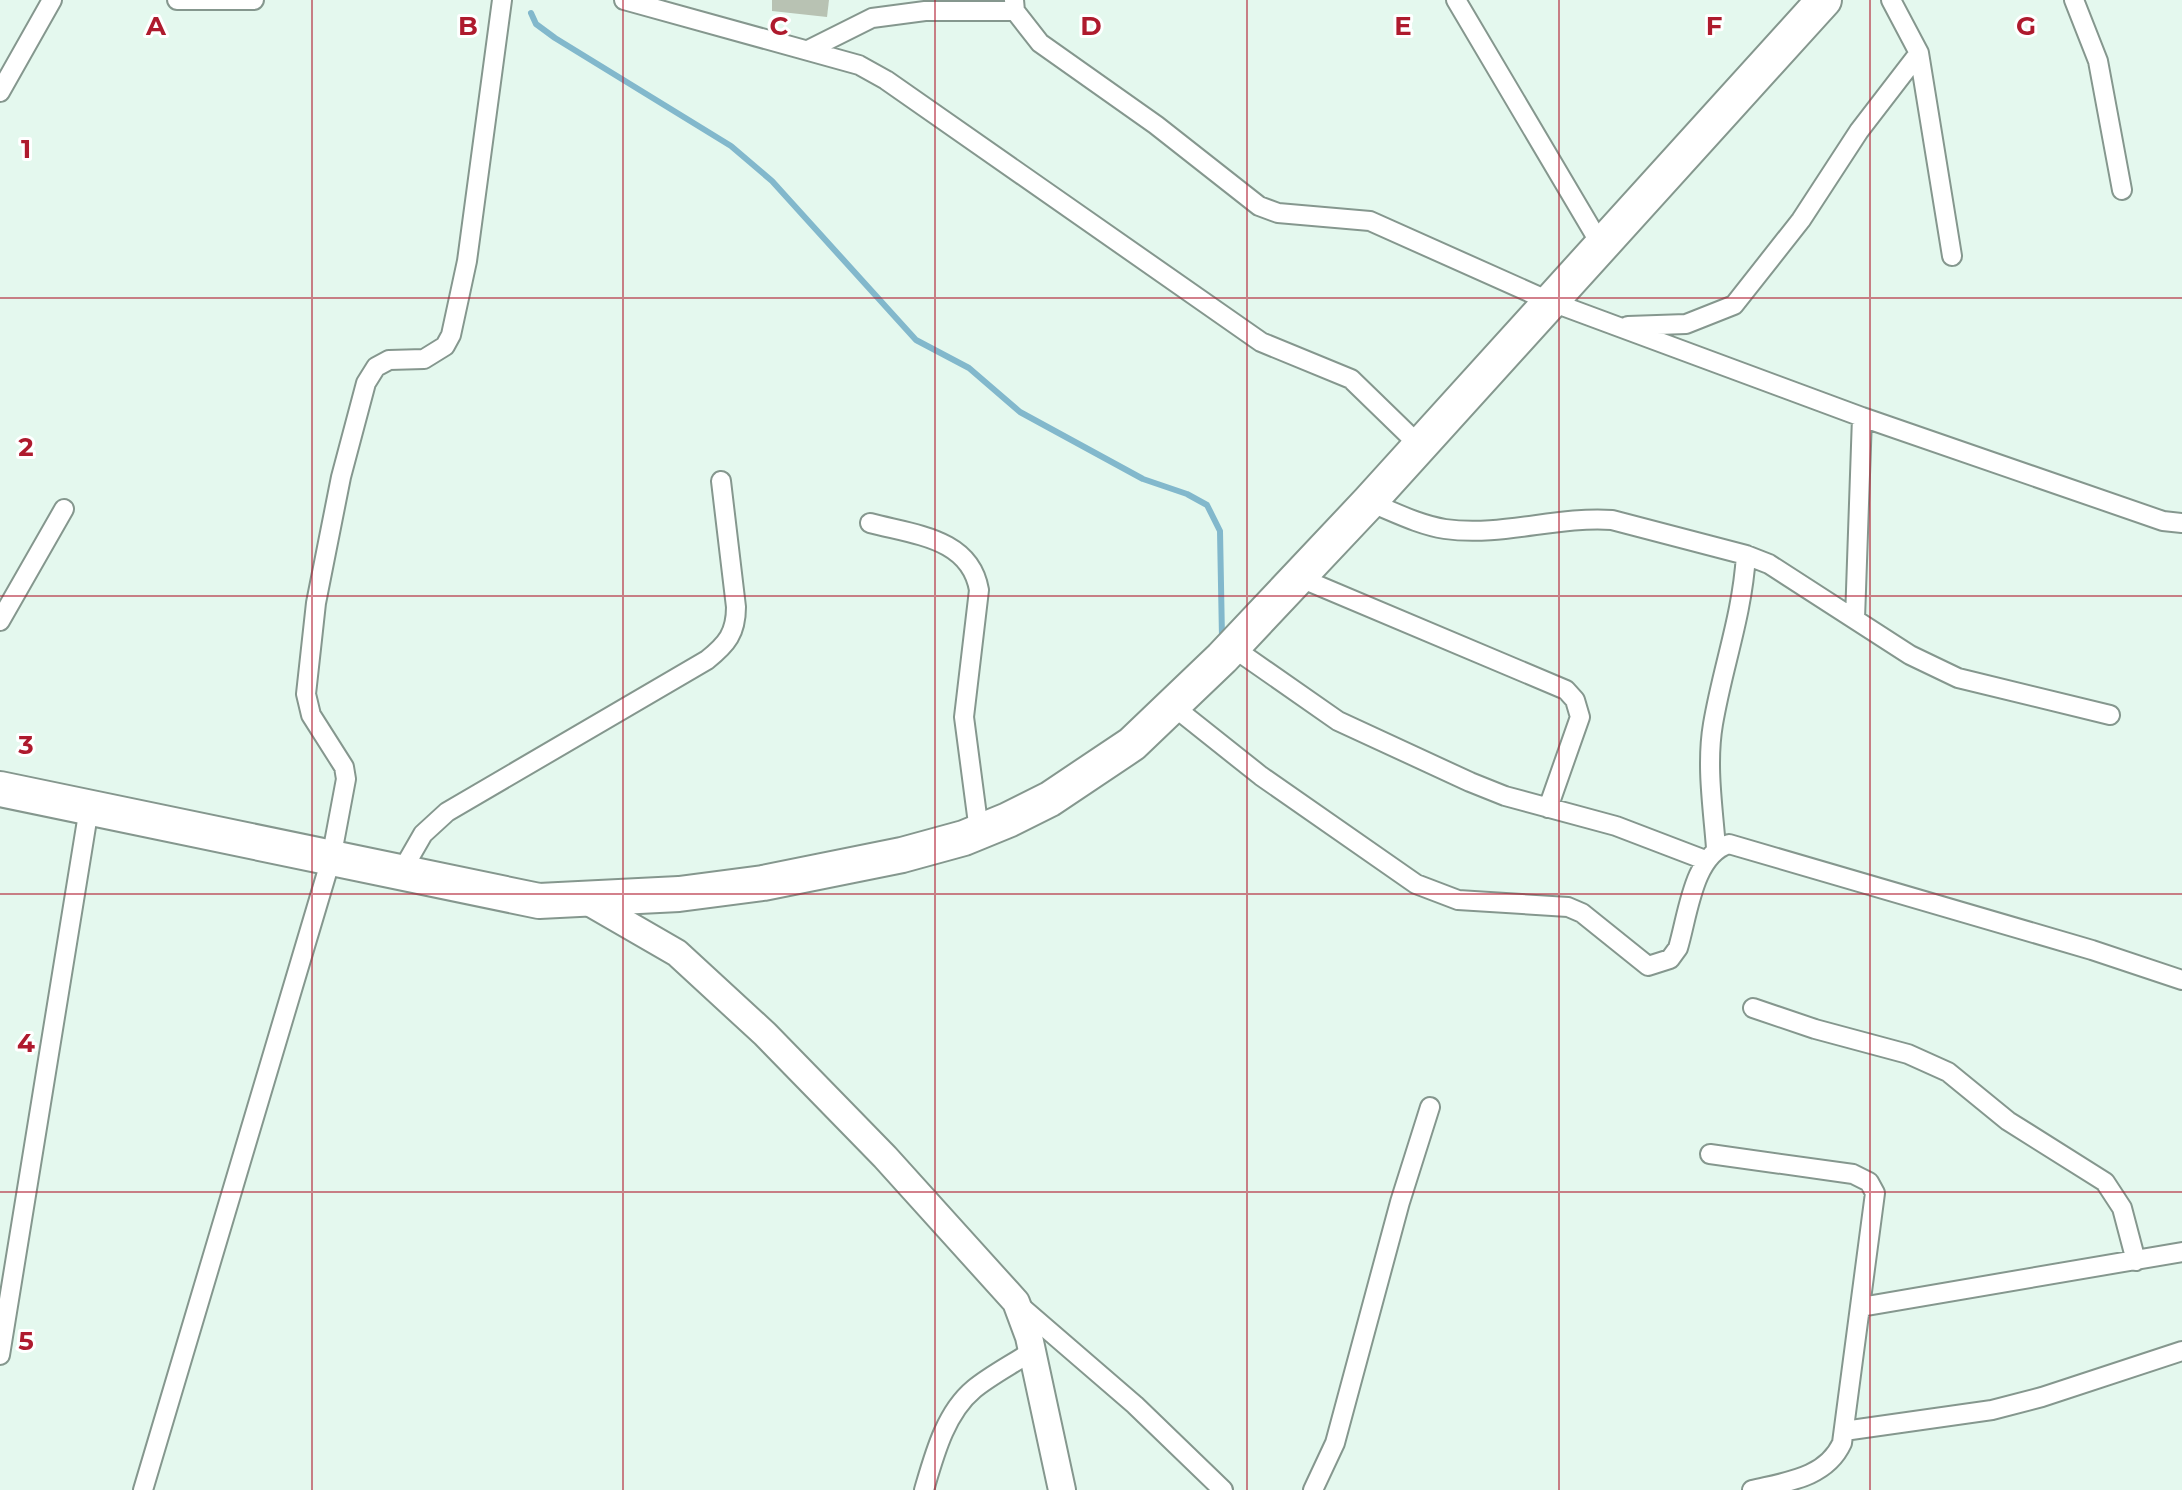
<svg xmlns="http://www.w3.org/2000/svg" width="2182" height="1490" viewBox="0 0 2182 1490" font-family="Montserrat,sans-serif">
<rect width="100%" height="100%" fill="#e4f8ee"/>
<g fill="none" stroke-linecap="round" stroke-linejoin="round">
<!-- stream -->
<path stroke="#82b8cc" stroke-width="6" d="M 531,13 L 536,24 L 555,38 L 731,146 L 772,181 L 916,340 L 969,368 L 1020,412 L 1143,479 L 1187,494 L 1207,505 L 1220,531 L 1222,638"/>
</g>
<!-- building -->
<path fill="#b8c2b3" d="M 772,0 L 829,0 L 827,17 L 772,11 Z"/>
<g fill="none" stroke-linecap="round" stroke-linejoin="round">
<!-- street casing -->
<g stroke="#85978e" stroke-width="22">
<path id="street" d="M 177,0 L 254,0
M 624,0 L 859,65 L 886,80 L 1261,342 L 1351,379 L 1420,446
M 1014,0 L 1015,11 L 1040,43 L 1156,125 L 1259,206 L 1278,213 L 1370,221 L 1549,301 L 1862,417 L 2163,521 L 2182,523
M 1456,0 L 1601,245
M 1891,0 L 1919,53 L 1952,256
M 2074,0 L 2098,61 L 2122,190
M 808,50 L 872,18 L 925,11 L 1015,11
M 0,92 L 52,0
M 1628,326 L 1686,324 L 1734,305 L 1801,220 L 1859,131 L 1919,53
M 1369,502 C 1394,512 1419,525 1445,529 C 1501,537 1557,516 1612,520 L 1746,555 L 1769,564 L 1910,655 L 1958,678 L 2110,715
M 870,523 C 915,535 970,538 979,590 L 964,717 L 979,831
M 1298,577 L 1566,690 L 1575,700 L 1580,717 L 1548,808
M 1855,619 L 1862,417
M 0,621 L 64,509
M 1232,647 L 1338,721 L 1470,782 L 1505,796 L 1616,826 L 1705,860
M 1173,706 L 1261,776 L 1416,884 L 1458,900 L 1568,907 L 1582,913 L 1648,966 L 1670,959 L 1678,948 C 1688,915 1693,855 1729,844 L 2092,950 L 2182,980
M 1716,848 C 1713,808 1706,765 1713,724 C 1723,665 1742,617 1746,555
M 400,874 L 423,834 L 447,812 L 707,660 C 727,644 736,633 736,607 L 721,481
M 1753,1008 L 1815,1029 L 1908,1054 L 1948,1072 L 2008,1121 L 2105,1182 L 2122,1208 L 2136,1261
M 1710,1154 L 1853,1174 L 1869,1182 L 1875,1193 L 1842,1443 C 1826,1478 1786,1482 1752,1490
M 1018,1304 L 1135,1405 L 1223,1490
M 1861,1307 L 2182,1252
M 0,1355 L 89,808
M 1844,1431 L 1992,1410 L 2042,1397 L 2182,1351
M 143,1490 L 331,859 L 346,779 L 344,767 L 311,715 L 306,694 L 316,603 L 341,477 L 366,383 L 376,367 L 389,360 L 424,359 L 445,346 L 451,335 L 467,261 L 502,0
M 924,1490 C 934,1456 945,1413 974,1389 C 991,1375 1013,1364 1032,1351
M 1313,1490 L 1335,1443 L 1400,1202 L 1430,1107"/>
</g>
<!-- secondary casing -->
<g stroke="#85978e" stroke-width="30">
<path id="secondary" d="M 587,901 L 677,953 L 765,1034 L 885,1157 L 1016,1302 L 1029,1337 L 1062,1490"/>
</g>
<!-- highway casing -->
<g stroke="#85978e" stroke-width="38">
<path id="highway" d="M 0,789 L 539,901 L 679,894 L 763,883 L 902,855 L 964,838 L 1008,820 L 1050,799 L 1132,744 L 1222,658 L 1369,502 L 1824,0"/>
</g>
<!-- street -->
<use href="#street" stroke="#fff" stroke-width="18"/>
<!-- secondary -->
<use href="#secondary" stroke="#fff" stroke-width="26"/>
<!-- highway -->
<use href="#highway" stroke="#fff" stroke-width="34"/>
</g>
<!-- grid -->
<path fill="none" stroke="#ae1a2d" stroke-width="2" stroke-opacity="0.55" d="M 312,0 L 312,1490M 623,0 L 623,1490M 935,0 L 935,1490M 1247,0 L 1247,1490M 1559,0 L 1559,1490M 1870,0 L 1870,1490M 0,298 L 2182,298M 0,596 L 2182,596M 0,894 L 2182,894M 0,1192 L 2182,1192"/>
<g font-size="26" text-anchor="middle" font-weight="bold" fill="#ae1a2d" stroke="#fff" stroke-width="6" stroke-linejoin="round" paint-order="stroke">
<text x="156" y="35">A</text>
<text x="468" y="35">B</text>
<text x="779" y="35">C</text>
<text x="1091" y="35">D</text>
<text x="1403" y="35">E</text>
<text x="1714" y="35">F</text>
<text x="2026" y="35">G</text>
<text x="26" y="158">1</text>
<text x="26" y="456">2</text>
<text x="26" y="754">3</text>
<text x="26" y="1052">4</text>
<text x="26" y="1350">5</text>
</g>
</svg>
